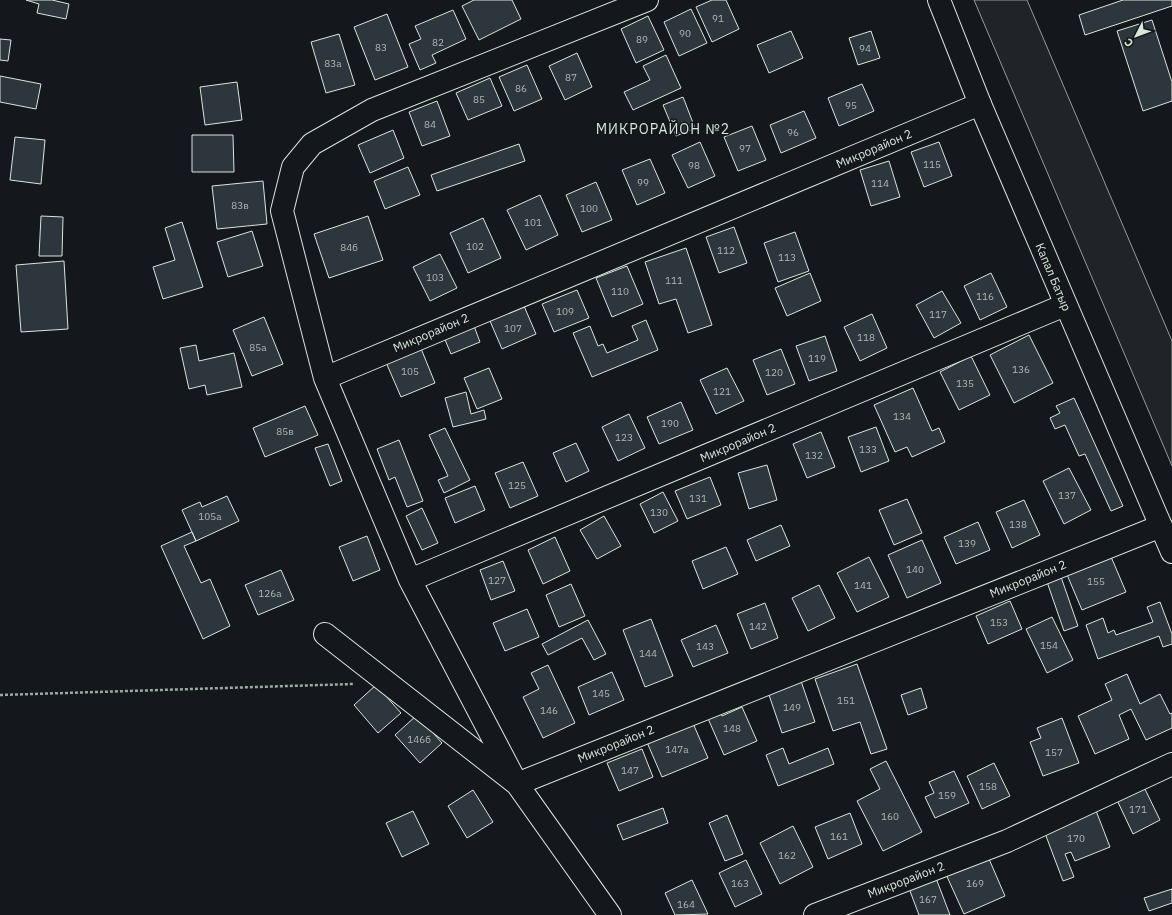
<svg xmlns="http://www.w3.org/2000/svg" width="1172" height="915" viewBox="0 0 1172 915" font-family="'IBM Plex Sans',sans-serif">
<rect width="100%" height="100%" fill="#14181c"/>
<!-- green -->
<path fill="#202428" stroke="#939e99" d="M 974,0 L 1027,0 L 1172,341 L 1172,466 Z"/>
<!-- building -->
<path fill="#2c363c" stroke="#d8e6dc" d="M 26,0 L 52,0 L 69,4 L 66,19 L 37,13 L 39,4 Z
M 474,0 L 512,0 L 521,19 L 479,40 L 462,6 Z
M 712,0 L 726,0 L 739,29 L 712,42 L 696,7 Z
M 1123,0 L 1172,0 L 1172,6 L 1085,35 L 1079,15 Z
M 691,9 L 707,43 L 679,56 L 664,22 Z
M 453,10 L 466,39 L 432,55 L 436,63 L 420,70 L 409,44 L 421,39 L 415,26 Z
M 387,14 L 408,67 L 375,80 L 354,27 Z
M 648,16 L 664,50 L 636,63 L 621,29 Z
M 1152,20 L 1172,82 L 1172,101 L 1143,111 L 1117,31 Z
M 791,31 L 803,58 L 769,73 L 757,45 Z
M 871,31 L 880,58 L 858,65 L 849,38 Z
M 339,34 L 355,85 L 326,93 L 311,42 Z
M 0,39 L 11,40 L 8,61 L 0,60 Z
M 577,53 L 592,87 L 565,100 L 549,66 Z
M 666,55 L 681,88 L 633,110 L 624,92 L 650,80 L 643,66 Z
M 527,65 L 542,99 L 514,111 L 499,77 Z
M 0,76 L 41,84 L 36,109 L 0,102 Z
M 490,78 L 502,106 L 468,120 L 456,93 Z
M 237,82 L 242,120 L 205,125 L 200,87 Z
M 862,84 L 874,111 L 839,126 L 828,98 Z
M 683,97 L 695,128 L 676,136 L 663,105 Z
M 437,101 L 450,136 L 422,146 L 409,112 Z
M 804,111 L 816,138 L 781,153 L 770,125 Z
M 752,126 L 766,160 L 738,171 L 724,137 Z
M 393,130 L 404,158 L 370,173 L 358,145 Z
M 192,135 L 233,135 L 234,172 L 192,172 Z
M 15,137 L 45,140 L 41,184 L 10,180 Z
M 700,142 L 715,176 L 688,188 L 672,155 Z
M 939,142 L 952,176 L 924,187 L 911,152 Z
M 519,144 L 525,161 L 437,191 L 431,175 Z
M 650,159 L 665,193 L 637,205 L 622,170 Z
M 889,161 L 900,197 L 871,206 L 860,170 Z
M 408,167 L 420,195 L 385,209 L 374,181 Z
M 263,181 L 267,224 L 217,229 L 212,186 Z
M 596,182 L 612,220 L 582,232 L 566,195 Z
M 540,195 L 558,235 L 526,250 L 507,210 Z
M 41,216 L 63,217 L 62,256 L 39,256 Z
M 368,216 L 383,260 L 329,278 L 314,234 Z
M 483,218 L 501,258 L 468,273 L 450,233 Z
M 182,222 L 203,287 L 163,299 L 153,267 L 175,260 L 165,228 Z
M 734,227 L 747,263 L 719,273 L 706,237 Z
M 252,231 L 263,266 L 228,277 L 217,242 Z
M 795,232 L 809,271 L 778,282 L 764,243 Z
M 686,248 L 712,325 L 688,333 L 676,299 L 659,304 L 645,262 Z
M 440,254 L 457,288 L 430,301 L 413,267 Z
M 64,261 L 68,329 L 21,332 L 16,265 Z
M 627,266 L 643,304 L 612,317 L 596,278 Z
M 810,273 L 821,301 L 787,316 L 775,288 Z
M 991,273 L 1007,307 L 980,320 L 964,286 Z
M 577,290 L 589,318 L 554,332 L 542,304 Z
M 942,291 L 961,323 L 934,338 L 916,305 Z
M 524,306 L 536,334 L 502,349 L 490,321 Z
M 872,314 L 887,348 L 860,361 L 844,327 Z
M 264,317 L 283,364 L 252,376 L 233,330 Z
M 471,318 L 480,342 L 451,354 L 441,330 Z
M 646,320 L 658,350 L 592,377 L 573,333 L 590,326 L 598,346 L 603,344 L 607,353 L 638,340 L 632,326 Z
M 1029,335 L 1053,383 L 1014,403 L 990,355 Z
M 825,336 L 837,371 L 809,381 L 796,346 Z
M 196,345 L 199,361 L 234,353 L 242,387 L 207,395 L 205,385 L 189,389 L 180,348 Z
M 420,346 L 435,383 L 401,397 L 385,360 Z
M 781,349 L 795,384 L 767,395 L 753,360 Z
M 971,356 L 990,395 L 959,410 L 940,372 Z
M 489,368 L 502,399 L 477,409 L 464,378 Z
M 727,368 L 744,401 L 716,414 L 700,380 Z
M 913,388 L 932,431 L 939,428 L 945,442 L 912,457 L 907,447 L 895,452 L 874,405 Z
M 466,392 L 471,414 L 484,410 L 486,419 L 453,427 L 445,398 Z
M 1074,398 L 1123,506 L 1111,511 L 1085,454 L 1079,456 L 1065,425 L 1055,429 L 1050,418 L 1060,413 L 1056,406 Z
M 681,402 L 693,430 L 659,444 L 647,417 Z
M 305,406 L 318,435 L 265,457 L 253,428 Z
M 629,414 L 645,448 L 618,461 L 602,427 Z
M 876,427 L 889,461 L 861,472 L 848,437 Z
M 445,428 L 470,480 L 444,493 L 438,480 L 448,476 L 429,435 Z
M 821,432 L 835,467 L 807,478 L 793,444 Z
M 399,440 L 423,501 L 407,507 L 395,477 L 389,480 L 377,449 Z
M 576,443 L 589,471 L 566,482 L 553,453 Z
M 328,444 L 342,481 L 330,486 L 315,448 Z
M 523,462 L 538,496 L 510,508 L 495,473 Z
M 767,465 L 777,500 L 749,509 L 738,473 Z
M 1069,468 L 1091,510 L 1064,524 L 1043,481 Z
M 710,477 L 721,505 L 687,519 L 675,491 Z
M 475,486 L 485,510 L 455,523 L 445,498 Z
M 663,492 L 678,521 L 654,533 L 640,504 Z
M 227,496 L 239,521 L 196,541 L 182,510 L 200,502 L 202,507 Z
M 907,499 L 922,533 L 894,545 L 879,510 Z
M 1024,500 L 1040,535 L 1012,548 L 996,512 Z
M 422,508 L 438,543 L 422,550 L 406,516 Z
M 604,516 L 621,546 L 597,559 L 580,530 Z
M 978,522 L 990,550 L 956,564 L 944,537 Z
M 781,525 L 790,546 L 756,561 L 747,540 Z
M 192,532 L 196,541 L 184,546 L 201,583 L 210,579 L 230,626 L 203,639 L 161,546 Z
M 367,536 L 380,570 L 353,581 L 339,547 Z
M 555,537 L 570,571 L 543,584 L 528,550 Z
M 922,540 L 941,583 L 907,598 L 888,555 Z
M 726,547 L 738,574 L 703,589 L 692,561 Z
M 1109,552 L 1126,592 L 1082,610 L 1065,570 Z
M 869,557 L 889,597 L 857,612 L 837,573 Z
M 503,561 L 515,591 L 491,600 L 480,570 Z
M 281,570 L 294,600 L 258,615 L 245,585 Z
M 1060,574 L 1078,626 L 1064,631 L 1046,579 Z
M 571,584 L 585,616 L 559,627 L 546,595 Z
M 819,585 L 835,618 L 808,631 L 792,598 Z
M 1010,601 L 1022,629 L 988,644 L 976,616 Z
M 1160,602 L 1172,634 L 1172,644 L 1163,647 L 1159,636 L 1098,659 L 1086,625 L 1103,618 L 1108,633 L 1114,630 L 1116,635 L 1153,622 L 1147,607 Z
M 765,603 L 778,638 L 751,649 L 737,614 Z
M 527,609 L 539,637 L 505,651 L 493,623 Z
M 1052,617 L 1073,660 L 1047,673 L 1026,629 Z
M 651,619 L 673,676 L 645,687 L 623,630 Z
M 588,620 L 606,654 L 594,660 L 582,638 L 548,655 L 542,644 Z
M 716,625 L 728,653 L 693,667 L 681,640 Z
M 857,664 L 887,749 L 871,754 L 860,722 L 833,731 L 815,679 Z
M 548,665 L 575,723 L 543,738 L 523,697 L 539,689 L 531,673 Z
M 612,672 L 624,700 L 589,715 L 578,687 Z
M 1127,674 L 1140,704 L 1160,694 L 1170,714 L 1172,713 L 1172,728 L 1146,740 L 1131,709 L 1119,715 L 1129,739 L 1095,754 L 1078,716 L 1112,700 L 1105,684 Z
M 801,681 L 815,722 L 782,733 L 768,692 Z
M 376,685 L 401,713 L 378,733 L 354,705 Z
M 921,688 L 927,708 L 908,715 L 901,695 Z
M 742,707 L 757,741 L 724,755 L 706,714 L 719,708 L 722,716 Z
M 417,715 L 442,743 L 420,763 L 395,735 Z
M 1062,718 L 1079,763 L 1043,776 L 1030,742 L 1041,738 L 1037,728 Z
M 692,721 L 708,758 L 662,777 L 646,740 Z
M 783,748 L 789,764 L 828,748 L 834,764 L 778,786 L 766,755 Z
M 642,749 L 653,777 L 619,791 L 607,763 Z
M 886,761 L 922,832 L 883,851 L 857,801 L 880,789 L 870,769 Z
M 994,763 L 1010,796 L 982,809 L 967,776 Z
M 954,771 L 969,803 L 935,818 L 925,797 L 934,793 L 929,782 Z
M 1143,785 L 1160,820 L 1133,834 L 1116,798 Z
M 473,790 L 493,822 L 467,838 L 448,806 Z
M 663,808 L 668,823 L 623,840 L 617,825 Z
M 1095,808 L 1110,847 L 1075,861 L 1071,852 L 1065,854 L 1074,877 L 1063,881 L 1043,828 Z
M 413,811 L 429,844 L 402,857 L 386,823 Z
M 850,813 L 862,844 L 828,859 L 815,827 Z
M 727,815 L 743,854 L 725,861 L 709,823 Z
M 793,826 L 813,867 L 780,884 L 760,843 Z
M 986,852 L 1005,896 L 964,914 L 944,870 Z
M 746,860 L 762,894 L 735,907 L 719,873 Z
M 934,873 L 950,915 L 919,915 L 907,883 Z
M 692,880 L 708,914 L 675,915 L 665,893 Z
M 1172,889 L 1172,903 L 1149,911 L 1144,898 Z"/>
<g fill="none" stroke-linecap="round" stroke-linejoin="round">
<!-- minor casing -->
<g stroke="#d8e6dc" stroke-width="24">
<path id="minor" d="M 325,378 L 980,104
M 410,580 L 1065,305
M 325,634 L 517,784 L 1161,526
M 610,915 L 517,784 L 410,580 L 325,378 L 282,211 L 293,167 L 312,144 L 372,110 L 647,0
M 815,915 L 1007,841 L 1172,764"/>
</g>
<!-- major casing -->
<g stroke="#d8e6dc" stroke-width="24">
<path id="major" d="M 939,0 L 980,104 L 1172,552"/>
</g>
<!-- path -->
<path stroke="#9da8a2" stroke-width="2.5" stroke-dasharray="3 2" stroke-linecap="butt" d="M 0,695 L 353,684"/>
<!-- minor -->
<use href="#minor" stroke="#14181c" stroke-width="22"/>
<!-- major -->
<use href="#major" stroke="#14181c" stroke-width="22"/>
</g>
<g text-anchor="middle" stroke-width="3" stroke-linejoin="round" paint-order="stroke">
<!-- number labels -->
<g font-size="10" fill="#adbab4">
<text x="718" y="22">91</text>
<text x="685" y="37">90</text>
<text x="642" y="43">89</text>
<text x="438" y="46">82</text>
<text x="381" y="51">83</text>
<text x="865" y="52">94</text>
<text x="333" y="67">83а</text>
<text x="571" y="81">87</text>
<text x="521" y="92">86</text>
<text x="479" y="103">85</text>
<text x="851" y="109">95</text>
<text x="430" y="128">84</text>
<text x="793" y="136">96</text>
<text x="745" y="152">97</text>
<text x="932" y="168">115</text>
<text x="694" y="169">98</text>
<text x="643" y="186">99</text>
<text x="880" y="187">114</text>
<text x="240" y="209">83в</text>
<text x="589" y="212">100</text>
<text x="533" y="226">101</text>
<text x="475" y="250">102</text>
<text x="349" y="251">84б</text>
<text x="726" y="254">112</text>
<text x="787" y="261">113</text>
<text x="435" y="281">103</text>
<text x="674" y="284">111</text>
<text x="620" y="295">110</text>
<text x="985" y="300">116</text>
<text x="565" y="315">109</text>
<text x="938" y="318">117</text>
<text x="513" y="332">107</text>
<text x="866" y="341">118</text>
<text x="258" y="351">85а</text>
<text x="817" y="362">119</text>
<text x="1021" y="373">136</text>
<text x="410" y="375">105</text>
<text x="774" y="376">120</text>
<text x="965" y="387">135</text>
<text x="722" y="395">121</text>
<text x="902" y="420">134</text>
<text x="670" y="427">190</text>
<text x="285" y="435">85в</text>
<text x="624" y="441">123</text>
<text x="868" y="453">133</text>
<text x="814" y="459">132</text>
<text x="517" y="489">125</text>
<text x="1067" y="499">137</text>
<text x="698" y="502">131</text>
<text x="659" y="516">130</text>
<text x="210" y="520">105а</text>
<text x="1018" y="528">138</text>
<text x="967" y="547">139</text>
<text x="915" y="573">140</text>
<text x="497" y="584">127</text>
<text x="1096" y="585">155</text>
<text x="863" y="589">141</text>
<text x="270" y="597">126а</text>
<text x="999" y="626">153</text>
<text x="758" y="630">142</text>
<text x="1049" y="649">154</text>
<text x="705" y="650">143</text>
<text x="648" y="657">144</text>
<text x="601" y="697">145</text>
<text x="846" y="704">151</text>
<text x="792" y="711">149</text>
<text x="549" y="714">146</text>
<text x="732" y="732">148</text>
<text x="419" y="743">146б</text>
<text x="677" y="753">147а</text>
<text x="1054" y="756">157</text>
<text x="630" y="774">147</text>
<text x="988" y="790">158</text>
<text x="947" y="799">159</text>
<text x="1138" y="813">171</text>
<text x="890" y="820">160</text>
<text x="839" y="840">161</text>
<text x="1076" y="842">170</text>
<text x="787" y="859">162</text>
<text x="740" y="887">163</text>
<text x="975" y="887">169</text>
<text x="928" y="903">167</text>
<text x="686" y="908">164</text>
</g>
<!-- street labels -->
<g font-size="12" fill="#d8e6dc" stroke="#14181c">
<text transform="translate(874 149) rotate(-23)" y="4">Микрорайон 2</text>
<text transform="translate(1053 277) rotate(67)" y="4">Капал Батыр</text>
<text transform="translate(431 333) rotate(-23)" y="4">Микрорайон 2</text>
<text transform="translate(738 443) rotate(-23)" y="4">Микрорайон 2</text>
<text transform="translate(1028 579) rotate(-22)" y="4">Микрорайон 2</text>
<text transform="translate(616 744) rotate(-22)" y="4">Микрорайон 2</text>
<text transform="translate(906 880) rotate(-21)" y="4">Микрорайон 2</text>
</g>
<!-- quarter labels -->
<g font-size="14" letter-spacing="1" fill="#d8e6dc" stroke="#14181c">
<text x="663" y="134">МИКРОРАЙОН №2</text>
</g>
</g>
<!-- north arrow -->
<g transform="translate(1136 36) rotate(228)" stroke="#14181c" stroke-width="3" paint-order="stroke">
<path d="M0-3L7 15L0 10L-7 15Z" fill="#d8e6dc"/>
<text y="-6" font-size="11" font-weight="bold" text-anchor="middle" fill="#d8e6dc">С</text>
</g>
</svg>
